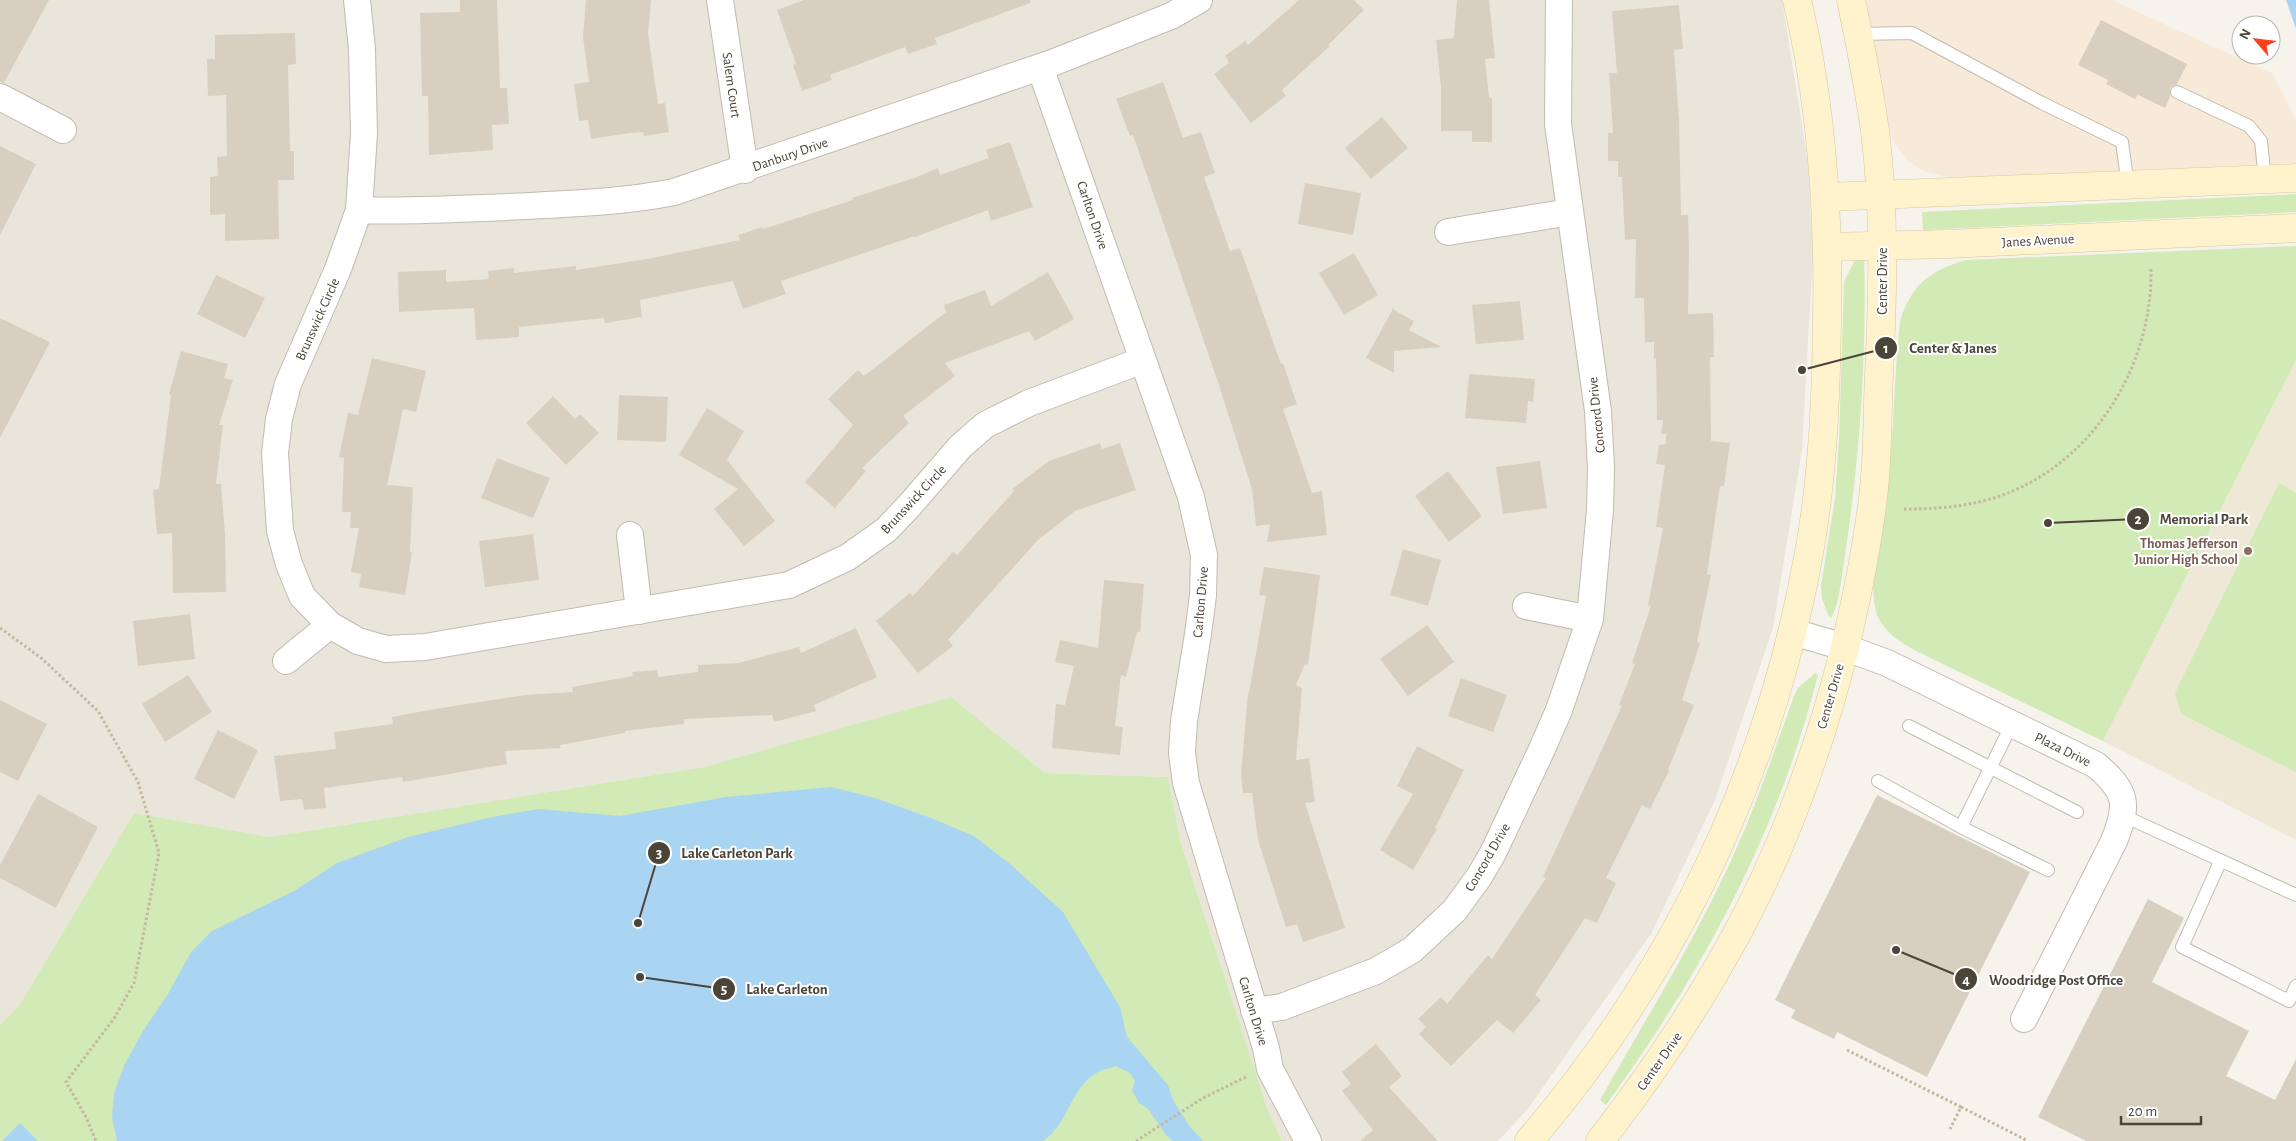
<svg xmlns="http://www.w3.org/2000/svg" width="2296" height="1141" viewBox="0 0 2296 1141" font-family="'Alegreya Sans',sans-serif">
<rect width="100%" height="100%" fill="#f6f3ec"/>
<!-- residential -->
<path fill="#eae5da" d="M 0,0 L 1782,0 L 1808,163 L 1813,253 L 1802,449 L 1773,628 L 1715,800 L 1651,934 L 1527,1110 L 1498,1141 L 1282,1141 L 1268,1111 L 1180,840 L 1168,777 L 1045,773 L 951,697 L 704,767 L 270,837 L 134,813 L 19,1006 L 0,1025 Z"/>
<!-- commercial -->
<path fill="#f7ead8" d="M 1866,0 L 2112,0 L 2273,74 L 2296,120 L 2296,163 L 1968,178 L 1942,176 L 1923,171 L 1907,160 L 1893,141 L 1886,116 Z"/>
<!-- education -->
<path fill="#efe8d6" d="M 2296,360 L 2296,840 L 2103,741 Z"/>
<!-- green -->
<path fill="#d2eab5" d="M 2296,194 L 2296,212 L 1923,230 L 1922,212 Z
M 2296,246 L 2296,360 L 2103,741 L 1918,652 C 1900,642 1879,630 1875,607 C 1868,574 1885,520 1888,486 C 1894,431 1894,376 1900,321 C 1912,284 1929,271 1966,260 Z
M 1862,252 L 1864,252 C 1867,353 1860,456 1845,555 C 1842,572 1840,604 1831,618 L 1829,617 L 1822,599 L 1821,586 L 1835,498 L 1839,441 L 1844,282 L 1854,262 Z
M 2279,483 L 2296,493 L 2296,772 L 2181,714 L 2175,693 Z
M 1815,673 L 1818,675 C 1778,833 1702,973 1606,1105 L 1600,1100 C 1640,1029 1684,958 1720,884 C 1750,824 1771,760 1794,696 L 1798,688 Z
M 951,697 L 1045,773 L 1168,777 L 1180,840 L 1268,1111 L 1282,1141 L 0,1141 L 0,1025 L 19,1006 L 134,813 L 270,837 L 704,767 Z"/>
<!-- water -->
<path fill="#a9d4f2" d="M 2286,0 L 2296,0 L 2296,29 Z
M 831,787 L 875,798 L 931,818 L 974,836 L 1010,864 L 1063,912 L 1120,1007 L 1127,1037 L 1168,1085 L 1173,1100 L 1190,1127 L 1203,1141 L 1173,1141 L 1166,1135 L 1148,1109 L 1139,1103 L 1132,1090 L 1135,1081 L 1130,1073 L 1116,1066 C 1111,1068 1103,1069 1098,1072 C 1070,1087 1069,1124 1043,1141 L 117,1141 L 112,1118 L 114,1093 L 125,1064 L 143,1031 L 168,994 L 191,952 L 212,931 L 294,891 L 337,863 L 408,837 L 492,817 L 539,809 L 620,816 L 726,797 Z
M 20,1123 L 38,1141 L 2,1141 Z"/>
<!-- building -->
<path fill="#d8cfc1" d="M 0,0 L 49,0 L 4,83 L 0,82 Z
M 460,0 L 497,0 L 500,88 L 507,88 L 509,124 L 492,125 L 493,150 L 429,155 L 428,96 L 422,96 L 420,13 L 460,12 Z
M 586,0 L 651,0 L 648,33 L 658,104 L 665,103 L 669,132 L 644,136 L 643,132 L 629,133 L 591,139 L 588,120 L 579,121 L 574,84 L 589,82 L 583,37 Z
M 804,0 L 1030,0 L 1030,3 L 935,38 L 937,44 L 908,54 L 905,47 L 830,75 L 832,80 L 802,91 L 793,65 L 796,64 L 777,10 Z
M 1299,0 L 1354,0 L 1364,10 L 1328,45 L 1330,46 L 1282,90 L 1286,96 L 1251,123 L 1214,74 L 1229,63 L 1225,56 L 1245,41 L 1248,45 Z
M 1457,0 L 1489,0 L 1495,58 L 1485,59 L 1489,98 L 1492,98 L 1492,142 L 1472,142 L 1472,131 L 1441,131 L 1441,87 L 1436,40 L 1454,38 Z
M 1679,5 L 1683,49 L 1674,50 L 1679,119 L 1681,215 L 1688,215 L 1689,248 L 1688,314 L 1713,313 L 1714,357 L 1710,357 L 1711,441 L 1730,443 L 1724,486 L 1720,486 L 1707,574 L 1711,575 L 1697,642 L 1700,643 L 1682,700 L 1694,705 L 1668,770 L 1669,771 L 1650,809 L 1642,805 L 1606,878 L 1616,883 L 1597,923 L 1585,918 L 1535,995 L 1541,1000 L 1513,1033 L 1497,1020 L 1451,1066 L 1419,1034 L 1426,1027 L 1418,1019 L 1441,997 L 1447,1004 L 1488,955 L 1492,959 L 1546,878 L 1543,877 L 1622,706 L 1619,705 L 1635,664 L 1632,663 L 1651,606 L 1648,605 L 1663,528 L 1656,527 L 1665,465 L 1656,464 L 1659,445 L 1666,444 L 1666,434 L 1661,434 L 1663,420 L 1657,420 L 1656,358 L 1654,359 L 1654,342 L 1645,342 L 1644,298 L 1635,298 L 1636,239 L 1625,240 L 1622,177 L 1618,177 L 1618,161 L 1608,161 L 1608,133 L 1613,133 L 1609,73 L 1617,73 L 1612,11 Z
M 2101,20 L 2187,64 L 2177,84 L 2170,88 L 2170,97 L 2165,108 L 2138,95 L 2135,99 L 2106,84 L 2108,80 L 2078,65 Z
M 295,33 L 296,64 L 288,65 L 290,151 L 294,151 L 294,180 L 278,180 L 279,239 L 225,241 L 225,214 L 210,215 L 210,177 L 218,176 L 217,157 L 227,156 L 226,95 L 208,96 L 207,59 L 215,59 L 215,35 Z
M 1163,82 L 1183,138 L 1201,132 L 1215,173 L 1204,177 L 1230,251 L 1240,248 L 1281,364 L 1283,363 L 1297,404 L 1283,409 L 1312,493 L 1322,491 L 1327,535 L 1267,542 L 1270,524 L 1256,526 L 1252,489 L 1219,385 L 1133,135 L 1130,136 L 1116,99 Z
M 1382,117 L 1408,148 L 1371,179 L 1345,148 Z
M 1010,142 L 1033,207 L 991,221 L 988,210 L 915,237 L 915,236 L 781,281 L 786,294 L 743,309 L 733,281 L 640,300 L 642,317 L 605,323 L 604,318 L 519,327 L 519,337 L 476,340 L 474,308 L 399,312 L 398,272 L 446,270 L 446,282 L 489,279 L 488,271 L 514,268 L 514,273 L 576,266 L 576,270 L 647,259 L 740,240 L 738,235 L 762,227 L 763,229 L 853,200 L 852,198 L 914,178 L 938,168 L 940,175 L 989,158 L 986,150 Z
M 0,146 L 36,164 L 0,235 Z
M 1305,183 L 1361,193 L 1353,235 L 1298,224 Z
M 1354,253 L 1378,295 L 1344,315 L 1319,273 Z
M 1048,272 L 1074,319 L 1035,341 L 1029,331 L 945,363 L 955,376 L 903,416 L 909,423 L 862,468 L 866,471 L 835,508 L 805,482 L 853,425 L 828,399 L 858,370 L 864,376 L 946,312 L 944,305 L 985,290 L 991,306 Z
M 216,275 L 265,298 L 245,338 L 197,314 Z
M 1520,301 L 1524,340 L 1476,344 L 1472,305 Z
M 1394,307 L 1394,310 L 1414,321 L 1409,330 L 1441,347 L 1394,351 L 1394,373 L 1366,358 Z
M 0,318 L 50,342 L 0,438 Z
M 181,351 L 228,364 L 224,378 L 233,380 L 219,425 L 223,425 L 216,484 L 221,484 L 225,534 L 226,592 L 173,593 L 172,533 L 157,534 L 153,490 L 159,489 L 171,395 L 169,394 Z
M 372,358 L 426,371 L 416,412 L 403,409 L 387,485 L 413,487 L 410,552 L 412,553 L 405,595 L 359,587 L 361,574 L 351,572 L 359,528 L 350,528 L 351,512 L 342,512 L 344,458 L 339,457 L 348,413 L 358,415 Z
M 1469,374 L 1535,379 L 1533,402 L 1528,401 L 1526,423 L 1465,418 Z
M 619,395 L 668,397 L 666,442 L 617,440 Z
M 553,396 L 575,419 L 580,414 L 599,433 L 566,465 L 526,423 Z
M 707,408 L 744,431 L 727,460 L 775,521 L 744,546 L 714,509 L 738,489 L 679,455 Z
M 1100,443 L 1102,449 L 1120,443 L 1136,490 L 1075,511 L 1038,540 L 948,640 L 953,646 L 918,673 L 876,621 L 910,593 L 913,596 L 953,552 L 957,555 L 1014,491 L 1012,489 L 1049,461 Z
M 497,458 L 550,478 L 533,518 L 481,498 Z
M 1540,461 L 1547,508 L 1503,514 L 1496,467 Z
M 1448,471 L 1482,516 L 1449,542 L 1415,496 Z
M 533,534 L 539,580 L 485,587 L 479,541 Z
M 1403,549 L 1441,560 L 1428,606 L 1390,595 Z
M 1264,567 L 1320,575 L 1308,665 L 1305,664 L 1296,685 L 1302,688 L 1296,760 L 1309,758 L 1315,802 L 1305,803 L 1345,928 L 1303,942 L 1297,924 L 1286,927 L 1258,840 L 1252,793 L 1243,793 L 1241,774 L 1248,693 L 1249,693 L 1266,596 L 1259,595 Z
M 1104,580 L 1144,584 L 1140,632 L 1137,632 L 1126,677 L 1121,675 L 1115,726 L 1123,727 L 1120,755 L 1052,748 L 1056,704 L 1065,705 L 1074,666 L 1055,662 L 1060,640 L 1098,648 Z
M 190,614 L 195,659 L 138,666 L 133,621 Z
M 1427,625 L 1454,662 L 1408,696 L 1380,659 Z
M 856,628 L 877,677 L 814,705 L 816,711 L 774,722 L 772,715 L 684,719 L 684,724 L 625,731 L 625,733 L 560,745 L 561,748 L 505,751 L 507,764 L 403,782 L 402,777 L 324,788 L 326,808 L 304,810 L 302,799 L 280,801 L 274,756 L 336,749 L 334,732 L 393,724 L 392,717 L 435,709 L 525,695 L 573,692 L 572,687 L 633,676 L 632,672 L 657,670 L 658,677 L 698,672 L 698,665 L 738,663 L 799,647 L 801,653 Z
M 188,675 L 212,712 L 165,742 L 142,704 Z
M 1461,678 L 1507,695 L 1493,732 L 1448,716 Z
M 0,700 L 47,724 L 18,781 L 0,772 Z
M 218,730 L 258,750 L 234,799 L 194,779 Z
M 1417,746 L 1464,770 L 1435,828 L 1437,829 L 1413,870 L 1380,850 L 1413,794 L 1397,786 Z
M 38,794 L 98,827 L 56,908 L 0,878 L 0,865 Z
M 1877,795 L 2030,872 L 1927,1077 L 1837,1032 L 1834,1039 L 1791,1018 L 1795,1010 L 1775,1000 Z
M 2148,899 L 2184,918 L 2152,982 L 2249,1031 L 2226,1076 L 2275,1100 L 2296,1059 L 2296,1141 L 2086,1141 L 2038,1117 Z
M 1376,1044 L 1402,1076 L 1389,1087 L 1438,1141 L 1360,1141 L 1373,1130 L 1342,1091 L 1351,1084 L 1342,1072 Z"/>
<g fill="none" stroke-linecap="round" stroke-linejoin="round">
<!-- lane casing -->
<g stroke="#c2bbae" stroke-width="14">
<path id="lane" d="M 1858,34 L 1912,33 L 2042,103 L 2122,142 L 2128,186
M 2177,92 L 2249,126 L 2261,141 L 2265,180
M 1909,726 L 2077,812
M 1878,781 L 1961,827 L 2012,724
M 2124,816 L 2296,895
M 1961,827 L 2048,870
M 2220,862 L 2182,947 L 2289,1001 L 2296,986"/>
</g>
<!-- street casing -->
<g stroke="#c2bbae" stroke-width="28">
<path id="street" d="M 357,0 L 362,49 L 364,133 L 359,210 L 338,269 L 288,384 L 279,419 L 275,453 L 280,531 L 289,564 L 302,596 L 330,625 L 358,641 L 386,649 L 425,647 L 789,585 L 848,557 L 886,530 L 909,506 L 960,447 L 985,425 L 1029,403 L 1143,360
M 720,0 L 745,170
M 1040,67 L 1191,497 L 1204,555 L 1203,595 L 1198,634 L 1184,721 L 1182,753 L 1186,783 L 1266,1048 L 1270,1069 L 1308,1141
M 0,97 L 63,130
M 359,210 C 409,212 458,209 507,207 C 563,204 619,203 674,192 L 1052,63 L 1171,16 L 1199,0
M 1448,232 L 1570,212
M 630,535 L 639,611
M 1526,606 L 1590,619
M 1793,632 L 1844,647 L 1887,663 L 2096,765 C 2127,792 2129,803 2114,841 L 2024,1019
M 286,661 L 330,625
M 1254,1011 L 1282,1007 L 1376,971 L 1412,950 L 1454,911 L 1479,877 L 1493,853 L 1542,749 L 1559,710 L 1590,619 L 1600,510 L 1601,468 L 1598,411 L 1558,124 L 1559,0"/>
</g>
<!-- secondary casing -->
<g stroke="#d6c79b" stroke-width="29">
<path id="secondary" d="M 1826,197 L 2296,178
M 1828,247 L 1948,244 L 2296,228
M 1529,1141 C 1677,968 1771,772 1810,547 C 1823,473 1826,396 1827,321 C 1829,215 1822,104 1797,0
M 1600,1141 C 1650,1077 1695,1010 1734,939 C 1803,814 1851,655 1871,513 C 1878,468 1877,420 1879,374 C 1883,293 1885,212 1875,131 C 1869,88 1860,43 1851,0"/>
</g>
<!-- path -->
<path stroke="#c4b79f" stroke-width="3" stroke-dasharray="2.5 2.5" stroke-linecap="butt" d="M 1904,509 C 1935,509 1964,507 1994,498 C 2091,467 2153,368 2151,268
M 0,628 L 40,657 L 98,711 L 138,782 L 159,853 L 134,983 L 115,1017 L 66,1082 L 86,1117 L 96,1141
M 1847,1050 L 1961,1107 L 1950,1129
M 1961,1107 L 2028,1141
M 1136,1141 L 1203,1098 L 1246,1077"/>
<!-- lane -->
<use href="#lane" stroke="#fff" stroke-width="12"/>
<!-- street -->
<use href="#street" stroke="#fff" stroke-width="26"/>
<!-- secondary -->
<use href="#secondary" stroke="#fff3cd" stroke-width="28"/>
</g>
<!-- markers -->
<circle fill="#8d6e63" stroke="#fff" stroke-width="2" cx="2248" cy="551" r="5"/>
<g text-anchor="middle" stroke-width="4" stroke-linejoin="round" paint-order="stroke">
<!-- street labels -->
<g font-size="14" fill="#4b4439" stroke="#fff">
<text transform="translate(732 85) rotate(82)" y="5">Salem Court</text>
<text transform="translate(790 154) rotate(-19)" y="5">Danbury Drive</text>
<text transform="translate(1093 215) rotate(71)" y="5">Carlton Drive</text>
<text transform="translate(2038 240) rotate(-3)" y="5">Janes Avenue</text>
<text transform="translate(1882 281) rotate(-90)" y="5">Center Drive</text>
<text transform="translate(317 319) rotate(-66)" y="5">Brunswick Circle</text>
<text transform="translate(1596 415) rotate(-96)" y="5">Concord Drive</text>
<text transform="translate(913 499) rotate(-47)" y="5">Brunswick Circle</text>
<text transform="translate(1200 602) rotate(-85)" y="5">Carlton Drive</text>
<text transform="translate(1830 696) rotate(-74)" y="5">Center Drive</text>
<text transform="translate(2063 749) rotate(26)" y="5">Plaza Drive</text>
<text transform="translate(1487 857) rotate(-60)" y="5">Concord Drive</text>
<text transform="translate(1254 1011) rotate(73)" y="5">Carlton Drive</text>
<text transform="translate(1659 1061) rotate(-55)" y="5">Center Drive</text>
</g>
<!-- education labels -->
<g font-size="14" font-weight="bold" fill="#785e54" stroke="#fff" text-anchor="end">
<text x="2238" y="548">Thomas Jefferson<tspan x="2238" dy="16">Junior High School</tspan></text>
</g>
</g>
<!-- callouts -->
<path fill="none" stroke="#4b4439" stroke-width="2" d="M1802 370L1886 348M2048 523L2138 519M638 923L659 853M1896 950L1966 979M640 977L724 989"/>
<g fill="#4b4439" stroke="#fff" stroke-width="2">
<circle cx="1802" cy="370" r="5"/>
<circle cx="2048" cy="523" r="5"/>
<circle cx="638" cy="923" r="5"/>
<circle cx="1896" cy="950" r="5"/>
<circle cx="640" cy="977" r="5"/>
<circle cx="1886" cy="348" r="12"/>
<circle cx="2138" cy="519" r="12"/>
<circle cx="659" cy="853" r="12"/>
<circle cx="1966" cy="979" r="12"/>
<circle cx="724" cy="989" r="12"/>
</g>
<g font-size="15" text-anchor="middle" font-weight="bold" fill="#fff">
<text x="1886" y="353">1</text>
<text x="2138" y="524">2</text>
<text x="659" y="858">3</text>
<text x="1966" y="985">4</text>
<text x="724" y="994">5</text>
</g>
<g font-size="15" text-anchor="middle" font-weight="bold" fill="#4b4439" stroke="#fff" stroke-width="4" stroke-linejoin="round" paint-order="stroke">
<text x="1953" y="353">Center &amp; Janes</text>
<text x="2204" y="524">Memorial Park</text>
<text x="737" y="858">Lake Carleton Park</text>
<text x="2056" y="985">Woodridge Post Office</text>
<text x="787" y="994">Lake Carleton</text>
</g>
<!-- north arrow -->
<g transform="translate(2256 40) rotate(298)"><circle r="24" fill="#ffffff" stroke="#b7b4b0"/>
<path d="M0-4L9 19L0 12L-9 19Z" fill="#fc3f1d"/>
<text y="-8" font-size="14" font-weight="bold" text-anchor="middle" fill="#4b4439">N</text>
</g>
<!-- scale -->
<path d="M2121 1116v8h80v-8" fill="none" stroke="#4b4439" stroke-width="2.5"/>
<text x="2128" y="1116" font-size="15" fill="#4b4439" stroke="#ffffff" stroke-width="4" paint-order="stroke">20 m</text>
</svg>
